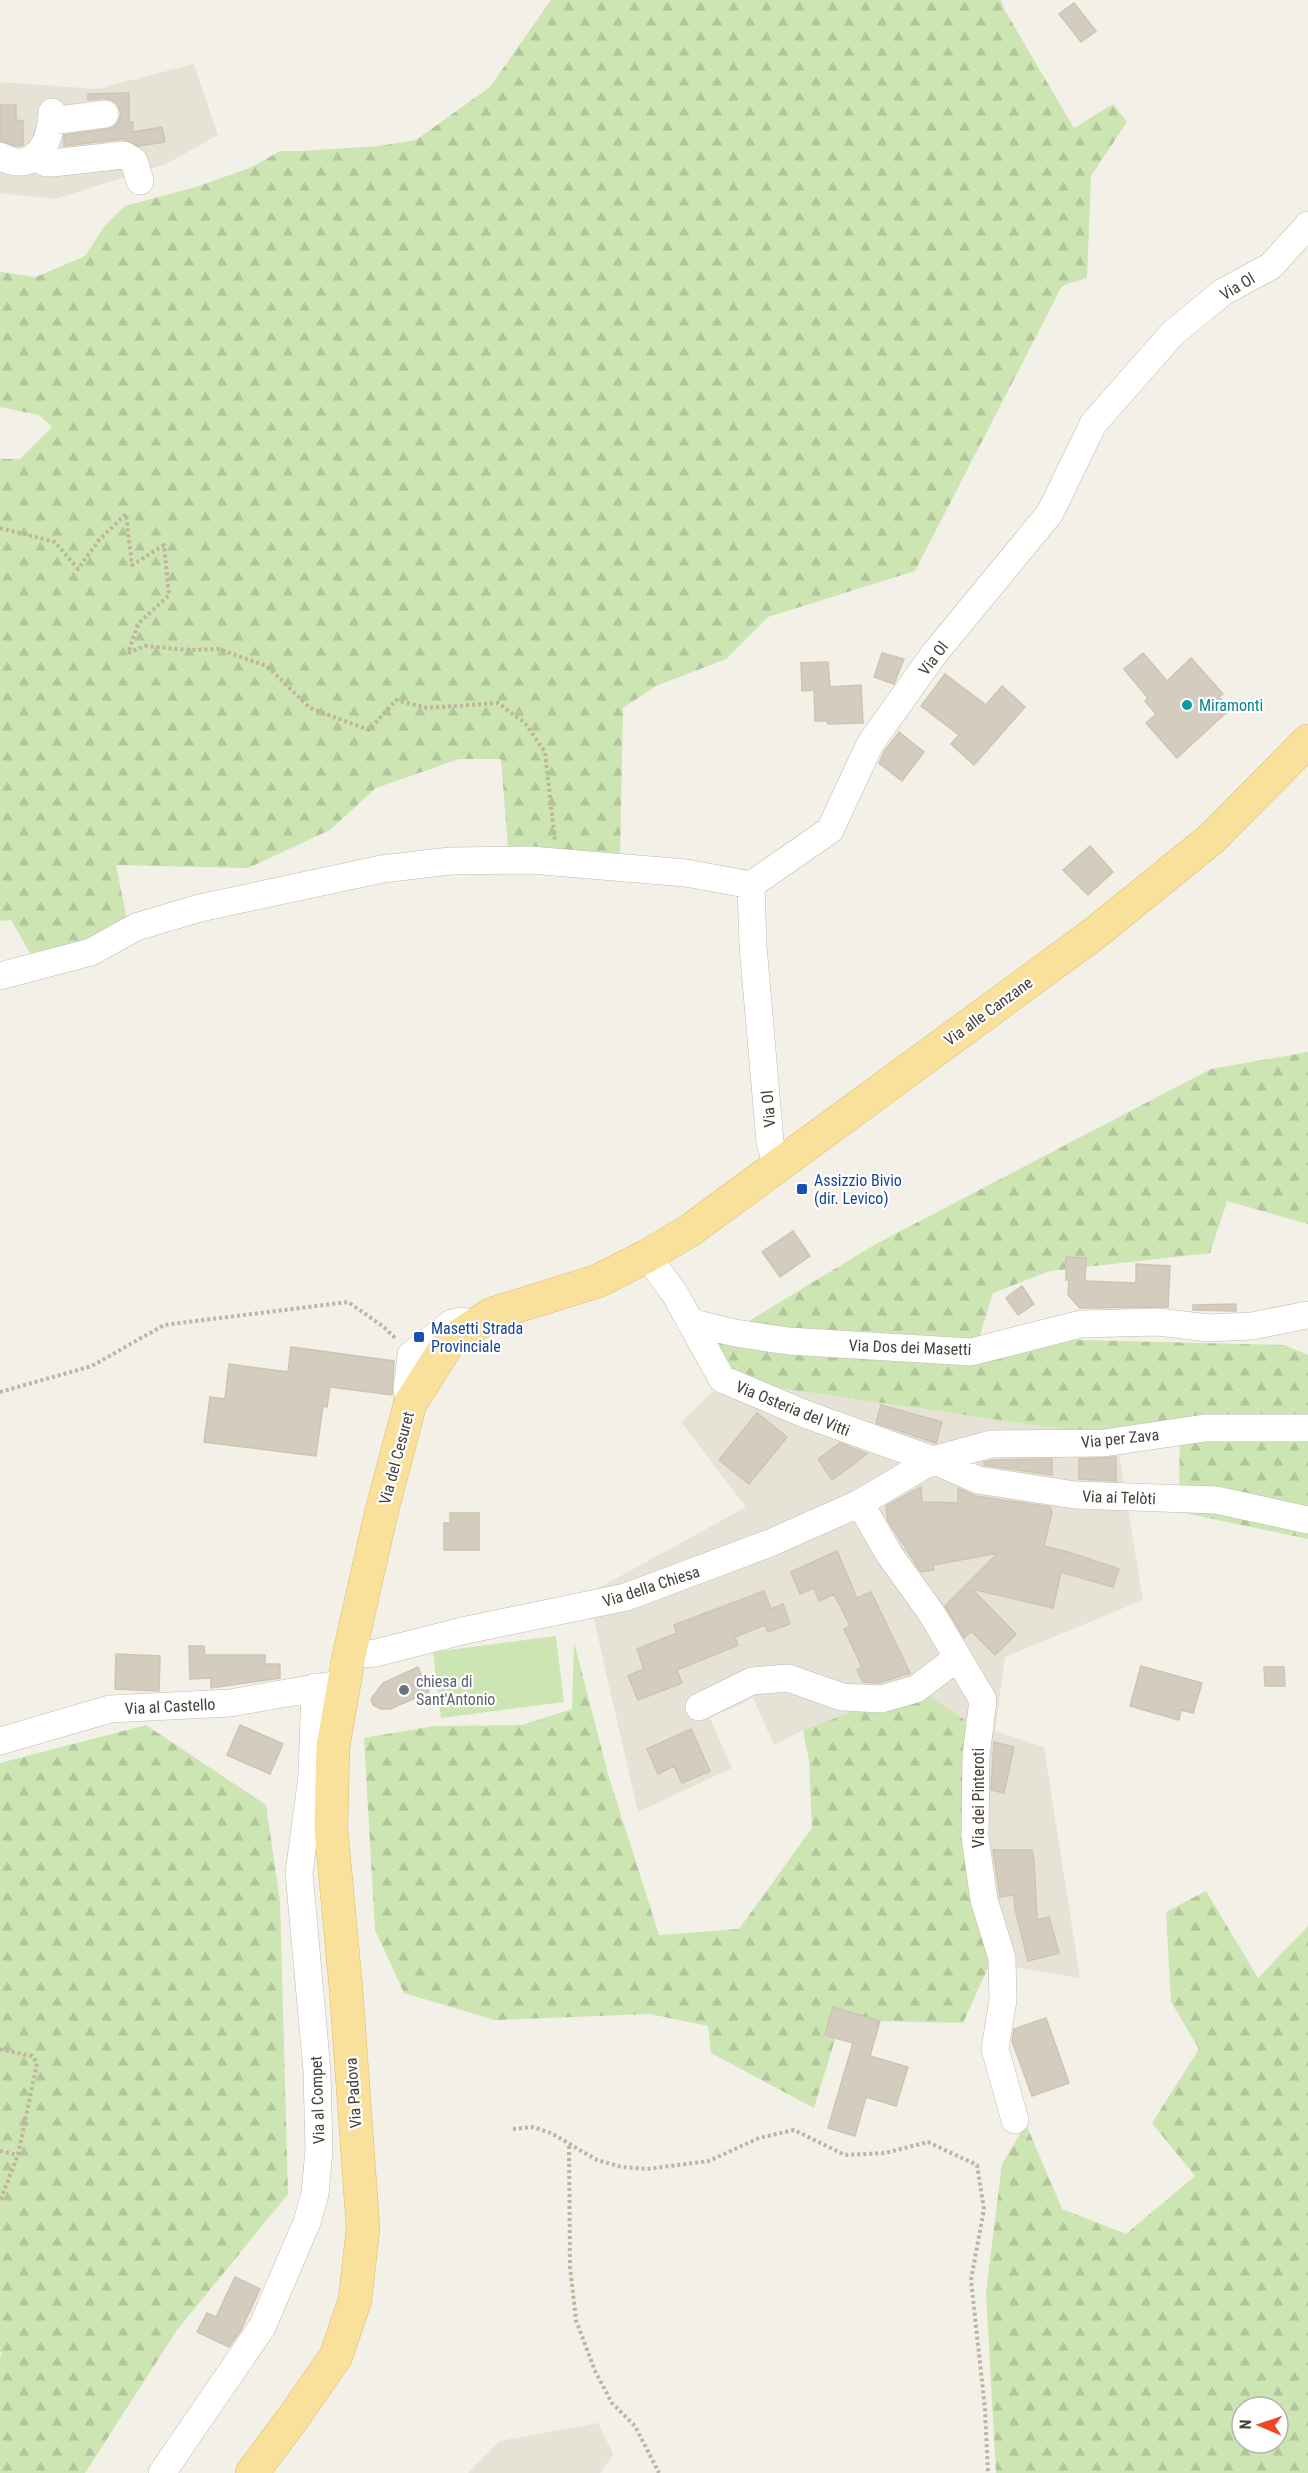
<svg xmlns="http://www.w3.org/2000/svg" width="1308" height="2473" viewBox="0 0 1308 2473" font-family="'Roboto Condensed',sans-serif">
<defs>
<pattern id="forest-firs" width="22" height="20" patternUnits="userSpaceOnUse" patternTransform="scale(1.5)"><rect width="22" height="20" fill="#cde5b2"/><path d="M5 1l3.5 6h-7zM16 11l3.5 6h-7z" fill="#b1c69a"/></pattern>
</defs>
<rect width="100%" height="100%" fill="#f3f0e8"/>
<!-- residential -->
<path fill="#e6e2d6" d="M 194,64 L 218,135 L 166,164 L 55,199 L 0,193 L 0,82 L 96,89 Z
M 725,1380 L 1116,1437 L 1143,1600 L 1005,1657 L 995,1731 L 1044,1747 L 1080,1978 L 990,1963 L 871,1706 L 803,1730 L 774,1745 L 753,1698 L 710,1718 L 732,1768 L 638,1812 L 588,1594 L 746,1507 L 681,1422 Z
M 598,2423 L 613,2454 L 600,2473 L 468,2473 L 500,2441 Z"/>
<!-- forest -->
<path fill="url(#forest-firs)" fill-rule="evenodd" d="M 551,0 L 1001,0 L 1004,9 L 1074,128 L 1113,104 L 1127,122 L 1091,176 L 1087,278 L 1062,286 L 915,571 L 768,617 L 726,659 L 656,686 L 623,708 L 620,855 L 508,848 L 501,759 L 459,759 L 376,788 L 330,830 L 248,868 L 116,865 L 129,930 L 34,960 L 11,920 L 0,921 L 0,459 L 20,459 L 52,427 L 39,415 L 0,407 L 0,272 L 36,277 L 85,256 L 104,227 L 125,206 L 199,186 L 252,167 L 280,151 L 302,151 L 379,146 L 416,140 L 490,87 Z
M 1308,1052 L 1308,1224 L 1227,1201 L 1210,1253 L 1050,1271 L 993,1293 L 980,1335 L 1079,1340 L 1284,1345 L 1308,1355 L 1308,1539 L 1179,1512 L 1180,1427 L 1116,1437 L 725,1380 L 719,1339 L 876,1244 L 1211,1069 Z
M 574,1642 L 608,1774 L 659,1935 L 739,1929 L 812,1828 L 809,1761 L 803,1730 L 871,1705 L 927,1695 L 965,1720 L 966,1832 L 990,1963 L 963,2023 L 841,2020 L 814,2108 L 711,2053 L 708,2026 L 650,2014 L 495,2020 L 404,1993 L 375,1930 L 364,1738 L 434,1726 L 522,1725 L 572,1709 Z
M 146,1725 L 266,1805 L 280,1901 L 288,2194 L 177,2330 L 85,2473 L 0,2473 L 0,2357 L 2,2354 L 0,2352 L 0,1763 Z
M 1206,1891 L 1258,1978 L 1308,1926 L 1308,2473 L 996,2473 L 986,2292 L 1002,2164 L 1026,2124 L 1062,2209 L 1126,2234 L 1195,2176 L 1152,2123 L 1199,2049 L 1171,2002 L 1166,1912 ZM 1242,2407 L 1278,2407 L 1278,2443 L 1242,2443 Z"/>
<!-- garden -->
<path fill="#cde5b2" d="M 556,1636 L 564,1702 L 441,1718 L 433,1652 Z"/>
<!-- building -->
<path fill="#d4ccbe" stroke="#cec4b1" stroke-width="1.5" d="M 1074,3 L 1096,31 L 1081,42 L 1059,14 Z
M 129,93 L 129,122 L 133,122 L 132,132 L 162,127 L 165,142 L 139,146 L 122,139 L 64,146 L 64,135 L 108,129 L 114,127 L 119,121 L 121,113 L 117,104 L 112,100 L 104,98 L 88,100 L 88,94 Z
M 0,105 L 16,105 L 16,120 L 23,121 L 23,145 L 16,146 L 0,141 Z
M 882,653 L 904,659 L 894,684 L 874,677 Z
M 1143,653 L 1167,681 L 1191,658 L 1223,694 L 1219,697 L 1230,709 L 1177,758 L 1146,723 L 1156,714 L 1145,701 L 1148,698 L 1124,669 Z
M 828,662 L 830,687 L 861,685 L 863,723 L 828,724 L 827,721 L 815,721 L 814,690 L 802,691 L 801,663 Z
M 945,674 L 986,705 L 1002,686 L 1025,707 L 974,765 L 951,744 L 959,735 L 921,706 Z
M 899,732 L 924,752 L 902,781 L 879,763 L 884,752 Z
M 1090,846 L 1113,872 L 1088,895 L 1063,870 Z
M 793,1231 L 810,1256 L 780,1277 L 762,1252 Z
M 1066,1257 L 1086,1258 L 1085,1281 L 1136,1283 L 1136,1264 L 1170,1266 L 1168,1307 L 1080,1308 L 1068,1295 L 1069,1280 L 1066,1280 Z
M 1022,1286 L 1034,1304 L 1018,1315 L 1006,1298 Z
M 1236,1304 L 1236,1311 L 1193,1310 L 1193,1305 Z
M 291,1347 L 394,1361 L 392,1395 L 330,1387 L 327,1407 L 323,1406 L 316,1456 L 204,1442 L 210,1397 L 225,1399 L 229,1364 L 288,1372 Z
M 881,1405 L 942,1422 L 936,1443 L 876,1423 Z
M 757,1413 L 787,1437 L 749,1484 L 719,1460 Z
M 840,1443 L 867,1454 L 832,1480 L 818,1459 Z
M 1116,1457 L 1116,1481 L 1079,1479 L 1079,1459 Z
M 1052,1459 L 1052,1475 L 984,1465 L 984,1462 L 993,1460 Z
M 921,1487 L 922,1502 L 958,1503 L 958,1488 L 975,1496 L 1050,1507 L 1052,1512 L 1044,1546 L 1068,1552 L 1119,1569 L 1113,1587 L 1061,1572 L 1053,1608 L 972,1589 L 1016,1634 L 995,1655 L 971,1631 L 964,1638 L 945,1606 L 998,1553 L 933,1565 L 934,1570 L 921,1572 L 888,1521 L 886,1506 Z
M 450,1513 L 479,1513 L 479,1550 L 444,1550 L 444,1523 L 450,1523 Z
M 837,1551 L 857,1598 L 871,1592 L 910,1673 L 879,1683 L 863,1682 L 857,1670 L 862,1667 L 844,1629 L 850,1626 L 834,1594 L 819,1601 L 814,1588 L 800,1594 L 791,1572 Z
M 764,1591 L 771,1609 L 783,1604 L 790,1624 L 768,1632 L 765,1625 L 735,1637 L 738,1645 L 677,1670 L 682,1683 L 638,1700 L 628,1676 L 644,1669 L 637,1649 L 677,1633 L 674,1625 Z
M 189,1646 L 204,1646 L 205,1655 L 265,1655 L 265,1664 L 280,1664 L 280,1678 L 211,1688 L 211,1678 L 190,1679 Z
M 116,1654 L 160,1656 L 159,1691 L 115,1689 Z
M 1141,1666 L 1202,1683 L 1193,1713 L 1181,1710 L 1179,1720 L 1130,1706 Z
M 418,1667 L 429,1692 L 390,1709 L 381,1709 L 373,1705 L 371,1699 L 383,1683 Z
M 1264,1667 L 1284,1667 L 1285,1686 L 1265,1686 Z
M 240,1725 L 283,1744 L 270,1774 L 227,1755 Z
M 691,1729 L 710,1771 L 682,1783 L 674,1766 L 658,1774 L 647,1749 Z
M 994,1742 L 1014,1747 L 1004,1793 L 991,1790 Z
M 993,1850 L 1032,1850 L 1034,1860 L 1037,1920 L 1049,1917 L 1059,1953 L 1028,1961 L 1015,1909 L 1014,1895 L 1000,1897 Z
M 833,2007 L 880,2021 L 870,2056 L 908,2067 L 896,2106 L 866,2097 L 855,2136 L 828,2128 L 853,2043 L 825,2035 Z
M 1046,2018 L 1069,2083 L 1032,2096 L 1012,2041 L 1014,2029 Z
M 235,2277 L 260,2289 L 241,2330 L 229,2347 L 197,2332 L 207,2313 L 216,2317 Z"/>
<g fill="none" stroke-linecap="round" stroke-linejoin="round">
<!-- minor casing -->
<g stroke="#c1baae" stroke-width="28">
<path id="minor" d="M 51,121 L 105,114
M 0,156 C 34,176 51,143 52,112
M 35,156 L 46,163 L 52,163 L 124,155 L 134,161 L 140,181
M 0,976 L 91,952 L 136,927 L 200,908 L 382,869 L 450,861 L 530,860 L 686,873 L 751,885
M 777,1167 L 770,1142 L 753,946 L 751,885 L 830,830 L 870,744 L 934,654 L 1050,513 L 1093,424 L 1173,333 L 1223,292 L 1271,266 L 1308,225
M 647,1256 L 675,1294 L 722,1379 L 805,1414 L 933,1460 L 978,1480 L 1075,1495 L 1216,1500 L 1308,1520
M 690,1322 L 735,1333 L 788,1341 L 971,1352 L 1081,1324 L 1158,1322 L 1208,1328 L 1252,1326 L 1307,1315
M 410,1404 L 407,1390 L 411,1355 L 452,1323 L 462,1321
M 860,1503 L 889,1554 L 932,1614 L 983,1700 L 976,1756 L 975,1837 L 984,1900 L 1002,1958 L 1003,2000 L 995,2049 L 1015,2120
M 349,1655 L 376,1653 L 462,1631 L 626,1597 L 770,1543 L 860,1503 L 933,1460 L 991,1444 L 1104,1443 L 1205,1428 L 1308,1428
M 699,1707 L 752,1681 L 788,1678 L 842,1697 L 881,1699 L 916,1689 L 957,1658
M 0,1741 L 110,1709 L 230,1703 L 333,1685
M 162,2473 L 262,2327 L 307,2222 L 315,2194 L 319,2150 L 317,2071 L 299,1873 L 312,1776 L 315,1687"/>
</g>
<!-- major casing -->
<g stroke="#ddbe6b" stroke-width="34">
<path id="major" d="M 252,2473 L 293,2418 L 336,2356 L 355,2300 L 363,2228 L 346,1989 L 331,1828 L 333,1747 L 349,1655 L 381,1514 L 410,1404 L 449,1342 L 492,1314 L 598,1281 L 647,1256 L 689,1231 L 1095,933 L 1211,839 L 1308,741"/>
</g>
<!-- path -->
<path stroke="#bfb49d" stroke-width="4" stroke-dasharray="3 3" stroke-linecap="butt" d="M 0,528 L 55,542 L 78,569 L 99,540 L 126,514 L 132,565 L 164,545 L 169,595 L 138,624 L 128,653 L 145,646 L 189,650 L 218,649 L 267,666 L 310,708 L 369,730 L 396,700 L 427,708 L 498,703 L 525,723 L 545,752 L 555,841
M 0,1392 L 92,1366 L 164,1325 L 348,1302 L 384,1327 L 396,1339
M 0,2049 L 32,2056 L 37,2063 L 18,2155 L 0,2201
M 513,2129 L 533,2127 L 551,2133 L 597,2160 L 622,2167 L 647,2169 L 709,2161 L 759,2138 L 794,2130 L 845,2155 L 885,2153 L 928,2142 L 977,2165 L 984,2209 L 971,2280 L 985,2409 L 988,2473
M 569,2146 L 570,2267 L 576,2320 L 595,2371 L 612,2403 L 635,2426 L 659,2473
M 0,2151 L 18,2155"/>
<!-- minor -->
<use href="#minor" stroke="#fff" stroke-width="27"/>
<!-- major -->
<use href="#major" stroke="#f9e09b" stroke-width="33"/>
</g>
<!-- markers -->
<circle fill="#0f9aa8" stroke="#fff" stroke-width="2" cx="1187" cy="705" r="6"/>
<g fill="#1a4fb4" stroke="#fff" stroke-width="2">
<rect x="796" y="1183" width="12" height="12" rx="3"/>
<rect x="413" y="1331" width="12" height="12" rx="3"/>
</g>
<circle fill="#6b7280" stroke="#fff" stroke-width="2" cx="404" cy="1690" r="6"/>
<g text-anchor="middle" stroke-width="4.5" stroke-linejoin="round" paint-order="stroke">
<!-- street labels -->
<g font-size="16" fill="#464037" stroke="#fff">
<text transform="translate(1237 286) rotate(-31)" y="6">Via Ol</text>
<text transform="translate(933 658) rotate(-53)" y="6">Via Ol</text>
<text transform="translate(988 1011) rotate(-36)" y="6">Via alle Canzane</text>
<text transform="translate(768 1109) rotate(-95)" y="6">Via Ol</text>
<text transform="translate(910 1347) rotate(2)" y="6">Via Dos dei Masetti</text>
<text transform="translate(793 1408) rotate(22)" y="6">Via Osteria del Vitti</text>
<text transform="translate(1120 1438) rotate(-6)" y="6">Via per Zava</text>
<text transform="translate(396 1458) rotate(-75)" y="6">Via del Cesuret</text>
<text transform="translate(1119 1497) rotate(2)" y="6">Via ai Telòti</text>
<text transform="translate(651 1586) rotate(-18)" y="6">Via della Chiesa</text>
<text transform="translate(170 1706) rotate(-3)" y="6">Via al Castello</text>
<text transform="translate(978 1798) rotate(-90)" y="6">Via dei Pinteroti</text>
<text transform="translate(353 2093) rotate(-94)" y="6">Via Padova</text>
<text transform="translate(317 2100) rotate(-92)" y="6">Via al Compet</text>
</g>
<!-- culture labels -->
<g font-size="16" fill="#0d838f" stroke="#fff" text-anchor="start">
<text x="1199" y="711">Miramonti</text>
</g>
<!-- transit labels -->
<g font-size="16" fill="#164399" stroke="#fff" text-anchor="start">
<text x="814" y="1186">Assizzio Bivio<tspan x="814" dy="18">(dir. Levico)</tspan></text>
<text x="431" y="1334">Masetti Strada<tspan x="431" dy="18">Provinciale</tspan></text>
</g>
<!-- worship labels -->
<g font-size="16" fill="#5b616d" stroke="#fff" text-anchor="start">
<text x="416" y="1687">chiesa di<tspan x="416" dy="18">Sant'Antonio</tspan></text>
</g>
</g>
<!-- north arrow -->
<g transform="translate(1260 2425) rotate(272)"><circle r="28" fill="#ffffff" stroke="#b5b3af" stroke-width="1.5"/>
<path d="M0-4.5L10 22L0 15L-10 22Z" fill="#ee4723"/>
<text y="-9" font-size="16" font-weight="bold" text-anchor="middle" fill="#464037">N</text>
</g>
</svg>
